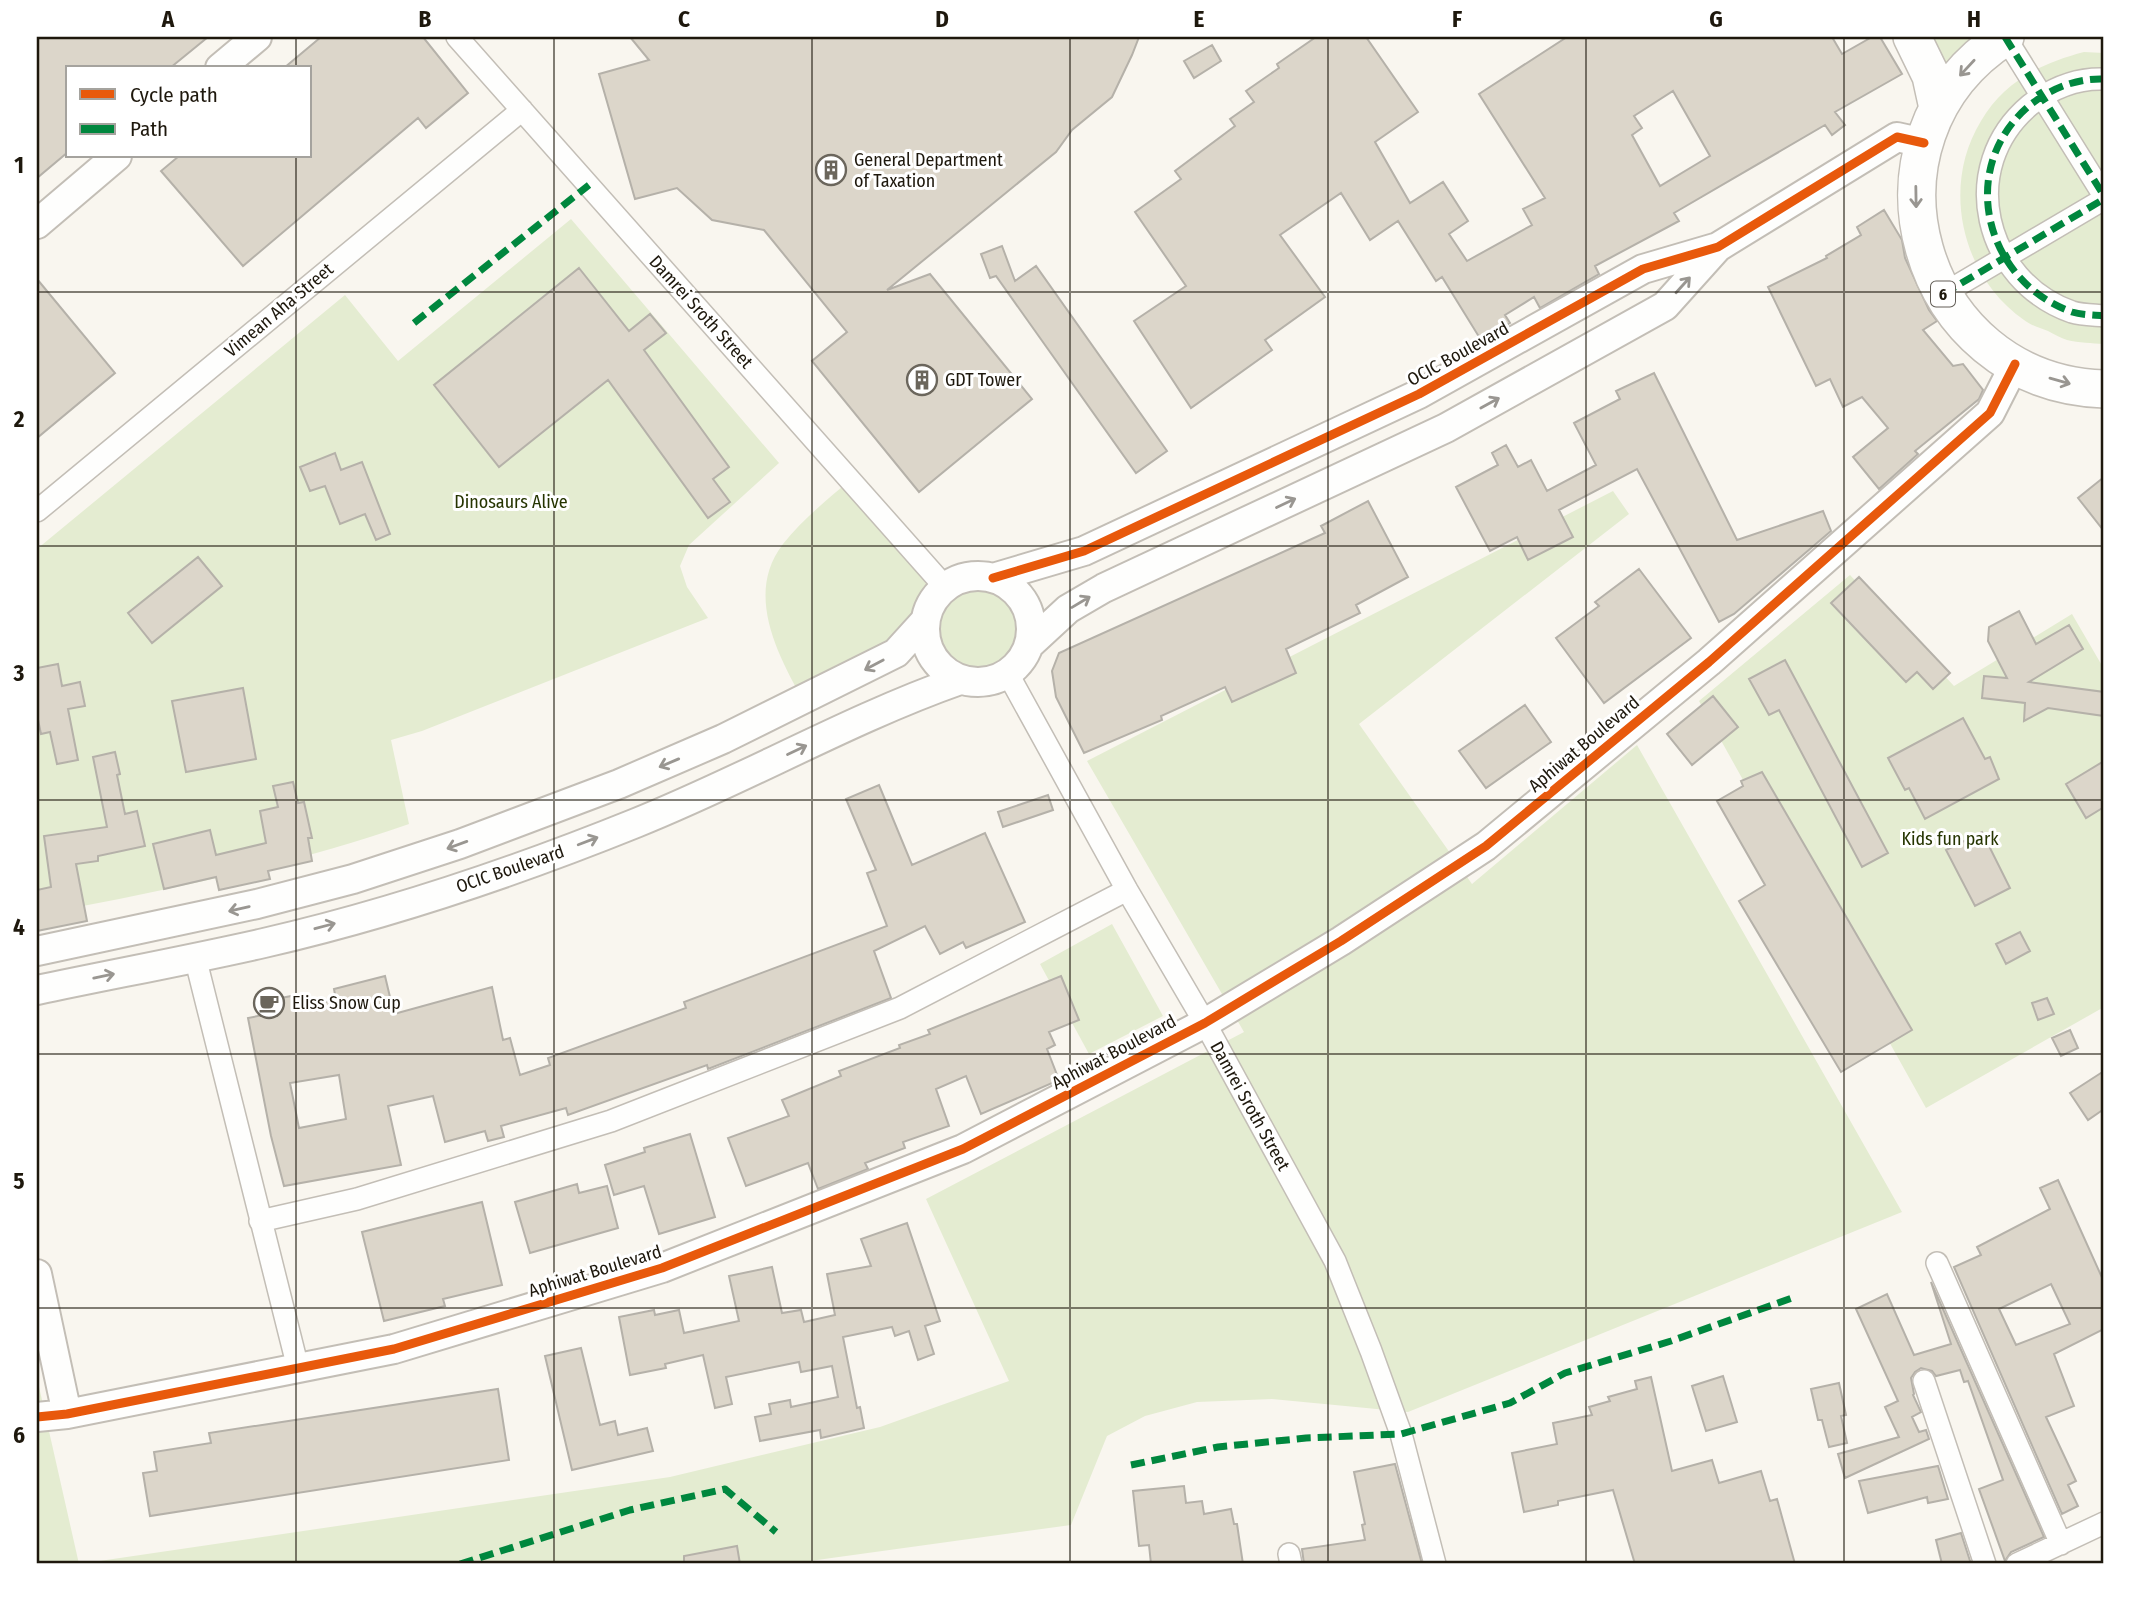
<svg xmlns="http://www.w3.org/2000/svg" width="2141" height="1601" viewBox="0 0 2141 1601" font-family="'Fira Sans Condensed',sans-serif">
<rect width="100%" height="100%" fill="#f9f6ef"/>
<!-- green -->
<path fill="#e4ecd1" d="M 1932,37 L 1967,37 L 1974,40 L 1943,67 Z
M 2084,52 L 2104,53 L 2104,344 C 2092,343 2079,343 2067,340 C 2061,338 2054,334 2048,331 C 2040,328 2030,325 2024,320 C 1961,276 1941,186 1981,121 C 2004,81 2042,63 2084,52 Z
M 571,219 L 779,463 L 689,545 L 680,566 L 687,587 L 708,618 L 422,731 L 391,740 L 409,824 C 289,866 162,891 37,915 L 37,549 L 345,295 L 398,361 Z
M 850,480 L 944,587 L 932,602 L 925,621 L 803,700 C 777,654 745,593 783,544 C 802,520 827,500 850,480 Z
M 1613,491 L 1629,514 L 1359,724 L 1472,884 L 1637,745 L 1902,1212 L 1408,1412 L 1272,1399 L 1197,1402 L 1145,1416 L 1107,1436 L 1071,1525 L 788,1564 L 37,1564 L 37,1378 L 79,1564 L 670,1477 L 880,1427 L 1009,1381 L 926,1199 L 1244,1032 L 1087,761 Z
M 1850,575 L 1954,686 L 2072,614 L 2104,669 L 2104,1007 L 1926,1108 L 1699,701 Z
M939 629a39 39 0 1 1 78 0a39 39 0 1 1-78 0Z
M 1112,924 L 1163,1016 L 1089,1054 L 1040,964 Z"/>
<!-- building -->
<path fill="#dcd6ca" stroke="#b5b1a9" stroke-width="2" fill-rule="evenodd" d="M 37,37 L 208,37 L 170,68 L 68,68 L 68,152 L 37,178 Z
M 321,37 L 423,37 L 468,93 L 426,128 L 418,118 L 243,266 L 161,171 L 179,156 L 310,156 L 310,68 L 284,68 Z
M 630,37 L 1139,37 L 1132,55 L 1112,97 L 1072,130 L 1056,152 L 887,290 L 930,274 L 1032,399 L 919,492 L 812,361 L 847,332 L 764,230 L 712,220 L 677,188 L 635,199 L 599,74 L 649,60 Z
M 1316,37 L 1366,37 L 1418,112 L 1375,142 L 1410,203 L 1443,182 L 1468,221 L 1449,234 L 1467,261 L 1532,225 L 1523,209 L 1545,198 L 1479,94 L 1567,37 L 1832,37 L 1842,54 L 1872,37 L 1880,37 L 1902,74 L 1835,112 L 1845,125 L 1832,135 L 1825,125 L 1674,213 L 1679,221 L 1595,266 L 1599,274 L 1540,308 L 1534,297 L 1505,315 L 1510,323 L 1481,340 L 1442,277 L 1436,281 L 1398,221 L 1370,240 L 1341,193 L 1280,235 L 1325,297 L 1265,340 L 1272,350 L 1191,408 L 1134,321 L 1186,286 L 1135,212 L 1181,179 L 1175,171 L 1235,126 L 1230,119 L 1254,102 L 1246,91 L 1279,68 L 1277,64 ZM 1673,91 L 1710,156 L 1660,186 L 1632,135 L 1642,128 L 1634,116 Z
M 1212,45 L 1221,61 L 1194,78 L 1184,61 Z
M 1884,210 L 1902,240 L 1905,258 L 1929,310 L 1937,321 L 1923,330 L 1953,366 L 1963,364 L 1983,390 L 1979,399 L 1915,451 L 1918,454 L 1879,489 L 1853,457 L 1888,428 L 1862,397 L 1843,407 L 1830,379 L 1816,386 L 1768,287 L 1827,258 L 1826,256 L 1861,235 L 1857,227 Z
M 1002,246 L 1015,281 L 1036,266 L 1167,451 L 1136,473 L 996,276 L 990,278 L 981,254 Z
M 579,268 L 629,331 L 650,314 L 666,333 L 644,350 L 729,467 L 713,479 L 730,502 L 708,518 L 608,380 L 499,467 L 434,385 Z
M 37,279 L 115,373 L 37,438 Z
M 1654,373 L 1737,540 L 1823,511 L 1831,531 L 1734,614 L 1719,622 L 1637,469 L 1559,510 L 1573,537 L 1528,560 L 1517,537 L 1490,551 L 1456,487 L 1498,465 L 1492,453 L 1506,445 L 1518,467 L 1531,460 L 1547,491 L 1596,465 L 1574,423 L 1620,399 L 1616,391 Z
M 335,453 L 341,470 L 362,462 L 390,534 L 376,540 L 365,514 L 340,524 L 325,486 L 310,491 L 300,467 Z
M 2104,477 L 2104,531 L 2078,498 Z
M 1368,501 L 1408,577 L 1356,605 L 1360,613 L 1286,649 L 1296,673 L 1232,702 L 1225,687 L 1161,716 L 1162,720 L 1084,753 L 1056,697 L 1052,671 L 1059,653 L 1325,533 L 1321,526 Z
M 198,557 L 222,586 L 152,643 L 128,613 Z
M 1639,569 L 1691,638 L 1604,703 L 1556,638 L 1599,606 L 1595,602 Z
M 1859,577 L 1950,673 L 1933,689 L 1917,672 L 1906,682 L 1831,603 Z
M 2019,611 L 2036,644 L 2069,625 L 2083,649 L 2029,682 L 2104,692 L 2104,716 L 2048,708 L 2024,721 L 2025,703 L 1982,698 L 1984,676 L 2007,678 L 1988,641 L 1989,627 Z
M 1785,660 L 1888,853 L 1862,867 L 1779,710 L 1769,715 L 1749,679 Z
M 58,664 L 62,686 L 80,682 L 85,706 L 68,709 L 78,760 L 57,764 L 50,732 L 41,734 L 37,715 L 37,668 Z
M 243,688 L 256,759 L 186,772 L 172,701 Z
M 1713,696 L 1738,727 L 1692,765 L 1667,734 Z
M 1525,705 L 1551,742 L 1486,788 L 1459,751 Z
M 1963,718 L 1985,759 L 1990,757 L 1999,779 L 1925,819 L 1909,788 L 1905,790 L 1888,758 Z
M 115,752 L 120,774 L 117,775 L 125,814 L 137,811 L 145,846 L 98,856 L 98,861 L 76,864 L 87,921 L 37,931 L 37,890 L 51,887 L 44,836 L 107,827 L 93,757 Z
M 2104,761 L 2104,807 L 2086,818 L 2066,784 Z
M 1762,772 L 1912,1030 L 1841,1072 L 1739,901 L 1765,885 L 1717,801 L 1743,786 L 1741,781 Z
M 293,782 L 298,803 L 304,802 L 312,838 L 308,838 L 312,861 L 268,871 L 270,879 L 219,890 L 216,877 L 164,889 L 153,844 L 210,830 L 216,855 L 266,843 L 260,811 L 278,807 L 273,786 Z
M 879,785 L 912,865 L 985,833 L 1025,922 L 966,948 L 963,942 L 940,954 L 925,926 L 874,951 L 891,998 L 708,1069 L 707,1065 L 568,1115 L 566,1108 L 501,1126 L 504,1137 L 488,1141 L 485,1131 L 445,1142 L 433,1096 L 388,1106 L 401,1165 L 284,1186 L 271,1136 L 248,1018 L 278,1012 L 275,999 L 297,995 L 299,1006 L 336,1000 L 334,989 L 385,976 L 394,1014 L 492,987 L 503,1040 L 510,1038 L 520,1075 L 550,1065 L 548,1058 L 686,1008 L 684,1002 L 887,926 L 867,873 L 876,870 L 846,799 ZM 339,1075 L 346,1119 L 299,1128 L 290,1083 Z
M 1048,795 L 1053,810 L 1003,827 L 998,812 Z
M 1982,832 L 2010,888 L 1975,906 L 1946,850 Z
M 2020,932 L 2030,951 L 2006,964 L 1996,944 Z
M 1061,976 L 1079,1020 L 1049,1032 L 1055,1045 L 1047,1049 L 1059,1080 L 981,1114 L 966,1076 L 936,1089 L 949,1126 L 903,1142 L 905,1148 L 865,1163 L 868,1169 L 818,1189 L 808,1163 L 746,1186 L 728,1138 L 789,1116 L 782,1100 L 841,1076 L 839,1071 L 900,1048 L 899,1045 L 930,1034 L 928,1030 Z
M 2047,998 L 2054,1014 L 2038,1020 L 2032,1003 Z
M 2070,1030 L 2078,1048 L 2061,1056 L 2052,1038 Z
M 2104,1071 L 2104,1109 L 2088,1120 L 2070,1093 Z
M 690,1134 L 715,1217 L 659,1234 L 644,1186 L 614,1195 L 605,1165 L 645,1152 L 644,1148 Z
M 2058,1180 L 2104,1282 L 2104,1329 L 2054,1354 L 2074,1406 L 2046,1417 L 2076,1481 L 2068,1485 L 2078,1506 L 2062,1514 L 1954,1267 L 1981,1255 L 1977,1247 L 2050,1209 L 2040,1188 ZM 2051,1284 L 2070,1324 L 2016,1345 L 1999,1309 Z
M 577,1184 L 579,1193 L 607,1186 L 618,1228 L 530,1253 L 515,1202 Z
M 482,1202 L 502,1285 L 443,1299 L 445,1306 L 384,1321 L 362,1232 Z
M 907,1223 L 940,1321 L 925,1326 L 934,1354 L 918,1360 L 909,1331 L 895,1336 L 892,1327 L 843,1337 L 857,1408 L 860,1407 L 864,1428 L 821,1438 L 820,1430 L 760,1441 L 755,1417 L 771,1414 L 769,1404 L 790,1400 L 791,1407 L 838,1397 L 832,1366 L 801,1372 L 799,1362 L 726,1377 L 732,1404 L 715,1408 L 703,1355 L 665,1364 L 666,1368 L 630,1375 L 619,1317 L 654,1310 L 655,1315 L 679,1310 L 684,1333 L 739,1321 L 729,1276 L 772,1267 L 782,1313 L 801,1310 L 804,1322 L 835,1315 L 827,1274 L 871,1266 L 861,1239 Z
M 1931,1282 L 2044,1537 L 2011,1552 L 2005,1561 L 1979,1489 L 2003,1480 L 1968,1381 L 1964,1382 L 1960,1370 L 1936,1376 L 1932,1371 L 1921,1368 L 1915,1372 L 1911,1378 L 1914,1394 L 1913,1395 L 1921,1412 L 1912,1417 L 1919,1432 L 1926,1430 L 1929,1439 L 1845,1478 L 1838,1454 L 1899,1437 L 1885,1407 L 1898,1401 L 1856,1309 L 1887,1294 L 1914,1355 L 1951,1344 Z
M 581,1348 L 600,1425 L 615,1421 L 618,1435 L 647,1428 L 653,1451 L 572,1470 L 545,1356 Z
M 1723,1376 L 1737,1422 L 1706,1431 L 1692,1386 Z
M 1651,1377 L 1672,1471 L 1712,1460 L 1719,1483 L 1761,1471 L 1770,1501 L 1777,1499 L 1795,1564 L 1635,1564 L 1613,1490 L 1558,1501 L 1558,1505 L 1524,1512 L 1512,1453 L 1557,1444 L 1553,1423 L 1592,1415 L 1589,1407 L 1610,1401 L 1608,1397 L 1637,1389 L 1635,1381 Z
M 1839,1383 L 1846,1415 L 1841,1416 L 1847,1443 L 1829,1447 L 1822,1420 L 1818,1420 L 1811,1389 Z
M 498,1389 L 509,1460 L 150,1516 L 143,1473 L 157,1471 L 154,1452 L 211,1443 L 209,1433 Z
M 1395,1464 L 1422,1564 L 1304,1564 L 1302,1549 L 1365,1540 L 1362,1525 L 1365,1524 L 1354,1472 Z
M 1938,1466 L 1948,1499 L 1928,1503 L 1927,1497 L 1868,1513 L 1859,1481 Z
M 1184,1486 L 1186,1503 L 1202,1501 L 1204,1514 L 1231,1509 L 1234,1524 L 1237,1524 L 1243,1564 L 1151,1564 L 1149,1545 L 1139,1546 L 1133,1491 Z
M 1961,1533 L 1971,1564 L 1942,1564 L 1936,1540 Z
M 737,1546 L 740,1564 L 684,1564 L 684,1556 Z"/>
<g fill="none" stroke-linecap="round" stroke-linejoin="round">
<!-- street casing -->
<g stroke="#c3beb6" stroke-width="24">
<path id="street" d="M 457,37 L 945,587
M 2005,37 L 2104,196
M 2104,79 C 2077,78 2052,88 2030,105 C 1956,167 1984,281 2072,312 C 2082,315 2094,315 2104,316
M 1943,294 L 2104,199
M 37,511 L 522,110
M 1008,674 L 1127,890 L 1205,1023 L 1335,1261 L 1371,1351 L 1401,1434 L 1435,1564
M 195,957 L 298,1368
M 260,1221 L 357,1199 L 611,1121 L 900,1008 L 1127,890
M 1937,1263 L 2061,1544
M 1924,1381 L 1985,1564
M 1289,1554 L 1291,1564
M 2017,1564 L 2104,1523"/>
</g>
<!-- secondary casing -->
<g stroke="#c3beb6" stroke-width="32">
<path id="secondary" d="M 220,68 L 257,37
M 37,224 L 117,156
M925 629a53 53 0 1 1 106 0a53 53 0 1 1-106 0Z
M 993,578 L 1084,551 L 1419,394 L 1643,269 L 1718,247 L 1897,137 L 1924,143
M 1029,645 L 1068,609 L 1104,588 L 1446,428 L 1665,306 L 1718,247
M 37,951 L 257,904 L 353,879 L 460,844 L 619,784 L 723,739 L 896,653 L 925,621
M 37,990 C 113,974 189,960 264,943 C 390,914 517,871 636,823 C 746,779 849,719 960,680
M 37,1274 L 67,1414
M 37,1417 L 67,1414 L 394,1349 L 662,1268 L 963,1149 L 1205,1023 L 1341,941 L 1486,846 L 1709,662 L 1990,413 L 2015,364"/>
</g>
<!-- highway casing -->
<g stroke="#c3beb6" stroke-width="40">
<path id="highway" d="M 1912,37 L 1931,76 L 1938,108
M 2005,37 C 1846,139 1916,383 2104,389"/>
</g>
<!-- street -->
<use href="#street" stroke="#fefefd" stroke-width="21"/>
<!-- secondary -->
<use href="#secondary" stroke="#fefefd" stroke-width="28"/>
<!-- highway -->
<use href="#highway" stroke="#fefefd" stroke-width="37"/>
<!-- quiet -->
<path stroke="#00873e" stroke-width="7" stroke-dasharray="14 7" stroke-linecap="butt" d="M 2005,37 L 2104,196
M 2104,79 C 2077,78 2052,88 2030,105 C 1956,167 1984,281 2072,312 C 2082,315 2094,315 2104,316
M 1943,294 L 2104,199
M 414,323 L 589,185
M 1131,1465 L 1218,1447 L 1306,1438 L 1401,1434 L 1510,1403 L 1565,1373 L 1671,1341 L 1795,1297
M 460,1564 L 630,1510 L 725,1489 L 776,1532"/>
<!-- cycleway casing -->
<g stroke="#fff" stroke-width="13">
<path id="cycleway" d="M 993,578 L 1084,551 L 1419,394 L 1643,269 L 1718,247 L 1897,137 L 1924,143
M 37,1417 L 67,1414 L 394,1349 L 662,1268 L 963,1149 L 1205,1023 L 1341,941 L 1486,846 L 1709,662 L 1990,413 L 2015,364"/>
</g>
<!-- cycleway -->
<use href="#cycleway" stroke="#e8590c" stroke-width="9"/>
</g>
<!-- one-way arrows -->
<defs><path id="oneway-shaft" d="M-6 0H5M1.5-3L5.5 0L1.5 3" fill="none" stroke-width="1.6" stroke-linecap="round" stroke-linejoin="round" transform="scale(1.75)"/></defs>
<g stroke="#999691">
<use href="#oneway-shaft" transform="translate(1967 68) rotate(133)"/>
<use href="#oneway-shaft" transform="translate(1916 197) rotate(89)"/>
<use href="#oneway-shaft" transform="translate(1683 285) rotate(-48)"/>
<use href="#oneway-shaft" transform="translate(2060 381) rotate(16)"/>
<use href="#oneway-shaft" transform="translate(1490 403) rotate(-29)"/>
<use href="#oneway-shaft" transform="translate(1286 503) rotate(-25)"/>
<use href="#oneway-shaft" transform="translate(1081 602) rotate(-31)"/>
<use href="#oneway-shaft" transform="translate(874 665) rotate(152)"/>
<use href="#oneway-shaft" transform="translate(797 750) rotate(-25)"/>
<use href="#oneway-shaft" transform="translate(669 763) rotate(157)"/>
<use href="#oneway-shaft" transform="translate(588 841) rotate(-21)"/>
<use href="#oneway-shaft" transform="translate(457 845) rotate(160)"/>
<use href="#oneway-shaft" transform="translate(239 909) rotate(167)"/>
<use href="#oneway-shaft" transform="translate(325 926) rotate(-15)"/>
<use href="#oneway-shaft" transform="translate(104 976) rotate(-12)"/>
</g>
<!-- grid -->
<path fill="none" stroke="#1e180d" stroke-width="2" stroke-opacity="0.55" d="M 296,37 L 296,68M 554,37 L 554,1564M 812,37 L 812,1564M 1070,37 L 1070,1564M 1328,37 L 1328,1564M 1586,37 L 1586,1564M 1844,37 L 1844,1564M 296,156 L 296,1564M 37,292 L 2104,292M 37,546 L 2104,546M 37,800 L 2104,800M 37,1054 L 2104,1054M 37,1308 L 2104,1308"/>
<!-- icons -->
<defs>
<g id="building-ring" transform="scale(1.575)"><circle r="9.5" fill="#fff" stroke="#6b665c" stroke-width="1.5"/><path d="M-4-6H4V6H1V3H-1V6H-4ZM-2.5-4.3h1.7v1.8h-1.7ZM.8-4.3h1.7v1.8H.8ZM-2.5-1h1.7V.8h-1.7ZM.8-1h1.7V.8H.8Z" fill="#6b665c"/></g>
<g id="cafe-ring" transform="scale(1.575)"><circle r="9.5" fill="#fff" stroke="#6b665c" stroke-width="1.5"/><path d="M-5.5-4.5H6V0H3Q3 3.5 0 3.5H-2.5Q-5.5 3.5-5.5 0ZM3-3.2v2h1.7v-2ZM-6 4.5H4V6H-6Z" fill="#6b665c"/></g>
</defs>
<g fill-rule="evenodd">
<use href="#building-ring" x="831" y="170"/>
<use href="#building-ring" x="922" y="380"/>
<use href="#cafe-ring" x="269" y="1003"/>
</g>
<g text-anchor="middle" stroke-width="6" stroke-linejoin="round" paint-order="stroke">
<!-- shield labels -->
<rect fill="#fff" stroke="#625d56" stroke-width="2" x="1931" y="281.5" width="24" height="25" rx="5"/>
<g font-size="16" font-weight="bold" fill="#1e180d">
<text x="1943" y="300">6</text>
</g>
<!-- poi labels -->
<g font-size="18" fill="#1e180d" stroke="#fff" text-anchor="start">
<text x="854" y="166">General Department<tspan x="854" dy="21">of Taxation</tspan></text>
<text x="945" y="386">GDT Tower</text>
<text x="292" y="1009">Eliss Snow Cup</text>
</g>
<!-- street labels -->
<g font-size="18" fill="#1e180d" stroke="#fff">
<text transform="translate(279 310) rotate(-40)" y="6">Vimean Aha Street</text>
<text transform="translate(701 312) rotate(48)" y="6">Damrei Sroth Street</text>
<text transform="translate(1458 354) rotate(-29)" y="6">OCIC Boulevard</text>
<text transform="translate(1584 744) rotate(-40)" y="6">Aphiwat Boulevard</text>
<text transform="translate(510 869) rotate(-19)" y="6">OCIC Boulevard</text>
<text transform="translate(1114 1052) rotate(-28)" y="6">Aphiwat Boulevard</text>
<text transform="translate(1250 1106) rotate(61)" y="6">Damrei Sroth Street</text>
<text transform="translate(595 1271) rotate(-17)" y="6">Aphiwat Boulevard</text>
</g>
<!-- park labels -->
<g font-size="18" fill="#253400" stroke="#fff">
<text x="511" y="508">Dinosaurs Alive</text>
<text x="1950" y="845">Kids fun park</text>
</g>
</g>
<!-- border -->
<rect width="2141" height="1601" fill="none" stroke="#ffffff" stroke-width="77"/>
<!-- legend -->
<rect x="66" y="66" width="245" height="91" fill="#ffffff" stroke="#a5a39e" stroke-width="2"/>
<rect x="80" y="89" width="35" height="10" fill="#e8590c" stroke="#a5a39e" stroke-width="2"/>
<text x="130" y="102" font-size="21" fill="#1e180d">Cycle path</text>
<rect x="80" y="124" width="35" height="10" fill="#00873e" stroke="#a5a39e" stroke-width="2"/>
<text x="130" y="136" font-size="21" fill="#1e180d">Path</text>
<rect x="38" y="38" width="2064" height="1524" fill="none" stroke="#1e180d" stroke-width="2.5"/>
<g font-size="23" text-anchor="middle" font-weight="bold" fill="#1e180d">
<text x="168" y="27">A</text>
<text x="425" y="27">B</text>
<text x="684" y="27">C</text>
<text x="942" y="27">D</text>
<text x="1199" y="27">E</text>
<text x="1457" y="27">F</text>
<text x="1716" y="27">G</text>
<text x="1974" y="27">H</text>
<text x="19" y="173">1</text>
<text x="19" y="427">2</text>
<text x="19" y="681">3</text>
<text x="19" y="935">4</text>
<text x="19" y="1189">5</text>
<text x="19" y="1443">6</text>
</g>
</svg>
